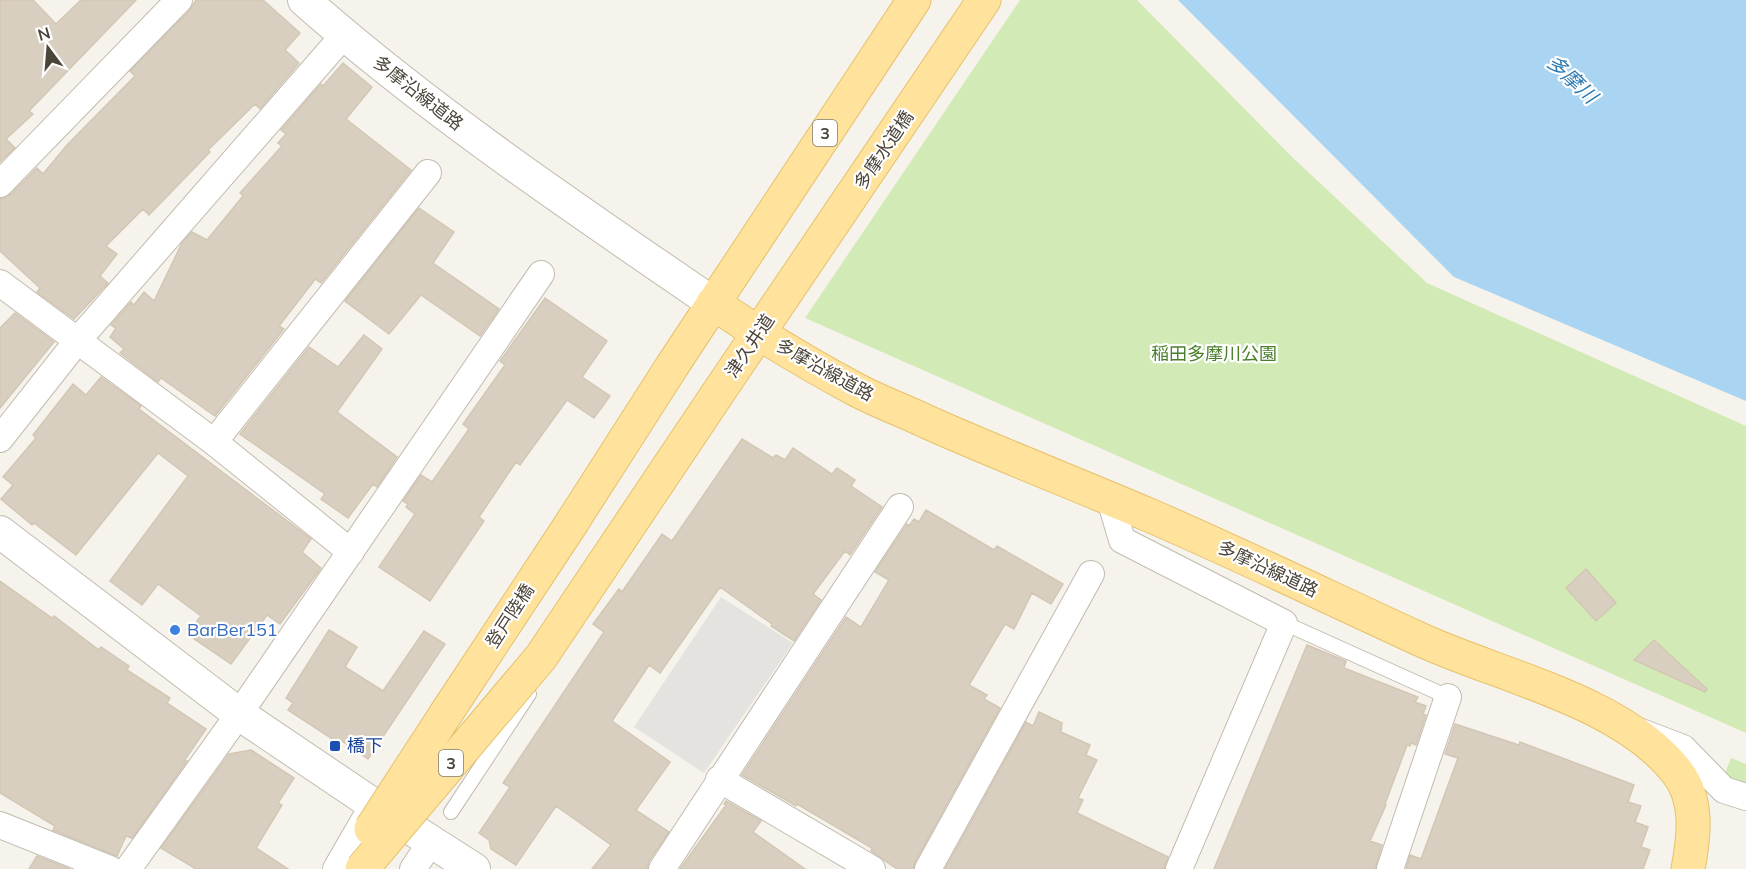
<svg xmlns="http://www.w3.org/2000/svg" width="1746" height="869" viewBox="0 0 1746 869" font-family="Mulish,'Noto Sans JP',sans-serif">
<rect width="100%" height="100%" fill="#f6f3ec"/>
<!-- green -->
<path fill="#d2eab5" d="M 1020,0 L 1137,0 L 1291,156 L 1427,283 L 1746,426 L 1746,733 L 805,318 Z
M 1731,758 L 1746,764 L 1746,786 L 1723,779 Z"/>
<!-- parking -->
<path fill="#e5e3e0" d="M 721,597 L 793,643 L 704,773 L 634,727 Z"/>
<!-- water -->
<path fill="#a9d4f2" d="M 1178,0 L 1746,0 L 1746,401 L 1454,277 Z"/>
<!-- building -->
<path fill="#d8cfc1" stroke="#d3c7b4" stroke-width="1.5" d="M 0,0 L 33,0 L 56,24 L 81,0 L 136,0 L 29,111 L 33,114 L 6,139 L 15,148 L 0,162 Z
M 196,0 L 263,0 L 300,33 L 285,50 L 299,63 L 260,109 L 255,104 L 208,150 L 210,152 L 149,215 L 143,209 L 106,246 L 117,254 L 100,276 L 108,283 L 74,319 L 37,292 L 40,288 L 0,251 L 0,199 L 11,194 L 37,168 L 43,174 L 67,145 L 135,76 L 130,71 L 190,10 Z
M 343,63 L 372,87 L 346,119 L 411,170 L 321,283 L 315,279 L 313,282 L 279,326 L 284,329 L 215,416 L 161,378 L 158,382 L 120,353 L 124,349 L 110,337 L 116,328 L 111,325 L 131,302 L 134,305 L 144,292 L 154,301 L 182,243 L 192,232 L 207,240 L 243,196 L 240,193 L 282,146 L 278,143 L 286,134 L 281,130 L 321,84 L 323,86 Z
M 419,208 L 454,232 L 433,263 L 499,309 L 480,336 L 421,295 L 389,334 L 345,301 Z
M 545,298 L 607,341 L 582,377 L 610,396 L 594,418 L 567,400 L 520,465 L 516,462 L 479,517 L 484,521 L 430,601 L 379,567 L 415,514 L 406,507 L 408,504 L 403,501 L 421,475 L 432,482 L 469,429 L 463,424 L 505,365 L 500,361 Z
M 15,313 L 54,342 L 0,408 L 0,328 Z
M 364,335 L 382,349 L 337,412 L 397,457 L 377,487 L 373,484 L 348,518 L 321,499 L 325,494 L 240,434 L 309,347 L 338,367 Z
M 101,377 L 141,406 L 139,409 L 311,539 L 302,552 L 321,568 L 280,624 L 267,615 L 231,664 L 187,634 L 201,616 L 158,584 L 142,605 L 110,581 L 188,476 L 158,453 L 76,555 L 34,523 L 32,525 L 1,499 L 13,485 L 3,477 L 36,438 L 33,435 L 73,384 L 86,395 Z
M 742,439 L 773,458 L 776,455 L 785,460 L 793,448 L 832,474 L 837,468 L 855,480 L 851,486 L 882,507 L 850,555 L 845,551 L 813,594 L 821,600 L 794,641 L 771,626 L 772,624 L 720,587 L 660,673 L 649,665 L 612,721 L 670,762 L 636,810 L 669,832 L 649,861 L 647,869 L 592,869 L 611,845 L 556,806 L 516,865 L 491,849 L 489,840 L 479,833 L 510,787 L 503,783 L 604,632 L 593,624 L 619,589 L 622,592 L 662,534 L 672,541 Z
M 926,510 L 994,550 L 997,546 L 1063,584 L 1051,604 L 1032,593 L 1014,629 L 1005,624 L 969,685 L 987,695 L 984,699 L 1000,708 L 915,862 L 913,869 L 897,869 L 871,851 L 872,848 L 797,804 L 796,806 L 742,775 L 846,617 L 861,627 L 889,580 L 875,572 L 907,524 L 909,526 L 914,519 L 919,522 Z
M 1586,569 L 1616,603 L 1596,621 L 1566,588 Z
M 0,581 L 52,618 L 54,616 L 99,650 L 101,647 L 129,666 L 127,670 L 170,698 L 167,703 L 206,729 L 184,761 L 187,761 L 132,838 L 126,836 L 117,856 L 53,830 L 55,826 L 0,793 Z
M 329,630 L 357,647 L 345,667 L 383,691 L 424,631 L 445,644 L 368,759 L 339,739 L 337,742 L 288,710 L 293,703 L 286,698 Z
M 1654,640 L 1707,689 L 1705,692 L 1634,660 Z
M 1307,645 L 1346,661 L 1344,668 L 1418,697 L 1415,702 L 1426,706 L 1423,714 L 1426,715 L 1416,745 L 1411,743 L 1410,746 L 1407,745 L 1385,804 L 1386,805 L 1370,841 L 1382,845 L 1375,869 L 1214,869 Z
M 1039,712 L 1062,723 L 1061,732 L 1090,745 L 1086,755 L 1097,760 L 1078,798 L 1083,800 L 1077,813 L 1168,857 L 1164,869 L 945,869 L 1026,722 L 1033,726 Z
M 1455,724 L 1519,745 L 1520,742 L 1634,785 L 1628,802 L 1641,806 L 1635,822 L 1648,827 L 1641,847 L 1650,850 L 1643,869 L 1406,869 L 1410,855 L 1421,859 L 1458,758 L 1445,754 Z
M 251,750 L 294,778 L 278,803 L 282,805 L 256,848 L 288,869 L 196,869 L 161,848 L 229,754 Z
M 726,801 L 761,821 L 753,832 L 805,869 L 680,869 L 726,805 L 724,804 Z
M 37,856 L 70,869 L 29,869 Z"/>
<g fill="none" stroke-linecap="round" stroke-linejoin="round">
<!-- service casing -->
<g stroke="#c2bbae" stroke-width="16">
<path id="service" d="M 1284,623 L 1448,697
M 451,812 L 529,694"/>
</g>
<!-- minor casing -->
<g stroke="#c2bbae" stroke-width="28">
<path id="minor" d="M 0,184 L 179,0
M 0,283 L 214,442 L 351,552
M 0,439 L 78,340 L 344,35
M 214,442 L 428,173
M 1106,497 L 1112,506 L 1122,540 L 1284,623 L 1179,869
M 1641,732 L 1683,748 L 1724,790 L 1746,797
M 719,779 L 872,869
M 0,825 L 110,869
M 128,869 L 239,714 L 541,274
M 336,869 L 373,805
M 413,869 L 431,842
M 662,869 L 900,507
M 928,869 L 1091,574
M 1390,869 L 1448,697"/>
</g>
<!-- tertiary casing -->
<g stroke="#c2bbae" stroke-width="34">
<path id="tertiary" d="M 304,0 C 430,111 574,208 713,303
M 0,532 L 239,714 L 374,805 L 474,869"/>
</g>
<!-- primary casing -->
<g stroke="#e6c16a" stroke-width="35">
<path id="primary" d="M 713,303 C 759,334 806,363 855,389 C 877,401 902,410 925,421 C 999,454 1074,483 1149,515 C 1239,554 1328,597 1417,638 C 1498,676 1621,700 1677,772 C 1699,800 1694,837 1688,869
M 674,363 L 914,0
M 718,393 L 984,0
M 447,712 L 571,524"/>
</g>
<!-- service -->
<use href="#service" stroke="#fff" stroke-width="14"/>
<!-- minor -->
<use href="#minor" stroke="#fff" stroke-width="26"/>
<!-- tertiary -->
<use href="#tertiary" stroke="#fff" stroke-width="32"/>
<!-- primary -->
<use href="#primary" stroke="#ffe39c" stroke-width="33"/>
<!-- primary-bridge casing -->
<g stroke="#e6c16a" stroke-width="35" stroke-linecap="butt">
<path id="primary-bridge" d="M 571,524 L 674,363
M 371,829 L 447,712
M 362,869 L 541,657 L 718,393"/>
</g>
<!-- primary-bridge -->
<use href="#primary-bridge" stroke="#ffe39c" stroke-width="33"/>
</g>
<!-- markers -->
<circle fill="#3f7fe0" stroke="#fff" stroke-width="2" cx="175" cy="630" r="6"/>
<rect fill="#1a4fb4" stroke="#fff" stroke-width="2" x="329" y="740" width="12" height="12" rx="3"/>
<g text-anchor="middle" stroke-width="4.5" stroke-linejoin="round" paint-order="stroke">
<!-- shield labels -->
<g fill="#fff" stroke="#817c74" stroke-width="1.5">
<rect x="813" y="120" width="24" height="26" rx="4.5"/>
<rect x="439" y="750" width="24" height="26" rx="4.5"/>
</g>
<g font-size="16" font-weight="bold" fill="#4b4439">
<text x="825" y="139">3</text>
<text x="451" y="769">3</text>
</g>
<!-- street labels -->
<g font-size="18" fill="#4b4439" stroke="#fff">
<text transform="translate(418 93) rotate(38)" y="6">多摩沿線道路</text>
<text transform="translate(884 150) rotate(-56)" y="6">多摩水道橋</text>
<text transform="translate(750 346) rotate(-56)" y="6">津久井道</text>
<text transform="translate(825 370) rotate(29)" y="6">多摩沿線道路</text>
<text transform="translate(1268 569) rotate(25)" y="6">多摩沿線道路</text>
<text transform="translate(510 616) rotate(-57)" y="6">登戸陸橋</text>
</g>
<!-- park labels -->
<g font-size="18" fill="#4a7f2a" stroke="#fff">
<text x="1214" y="360">稲田多摩川公園</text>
</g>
<!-- shop labels -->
<g font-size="18" fill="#366cbe" stroke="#fff" text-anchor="start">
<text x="187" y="636">BarBer151</text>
</g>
<!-- transit labels -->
<g font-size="18" fill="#164399" stroke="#fff" text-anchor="start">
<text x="347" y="752">橋下</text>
</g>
<!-- water labels -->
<g font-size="20" font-style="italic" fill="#2e7ab2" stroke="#fff">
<text transform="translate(1572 79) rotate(43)" y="7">多摩川</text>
</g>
</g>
<!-- north arrow -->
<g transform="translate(48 48) rotate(344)" stroke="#ffffff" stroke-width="4.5" paint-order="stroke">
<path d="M0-4.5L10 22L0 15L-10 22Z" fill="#4b4439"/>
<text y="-9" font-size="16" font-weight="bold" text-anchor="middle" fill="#4b4439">N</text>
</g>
</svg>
